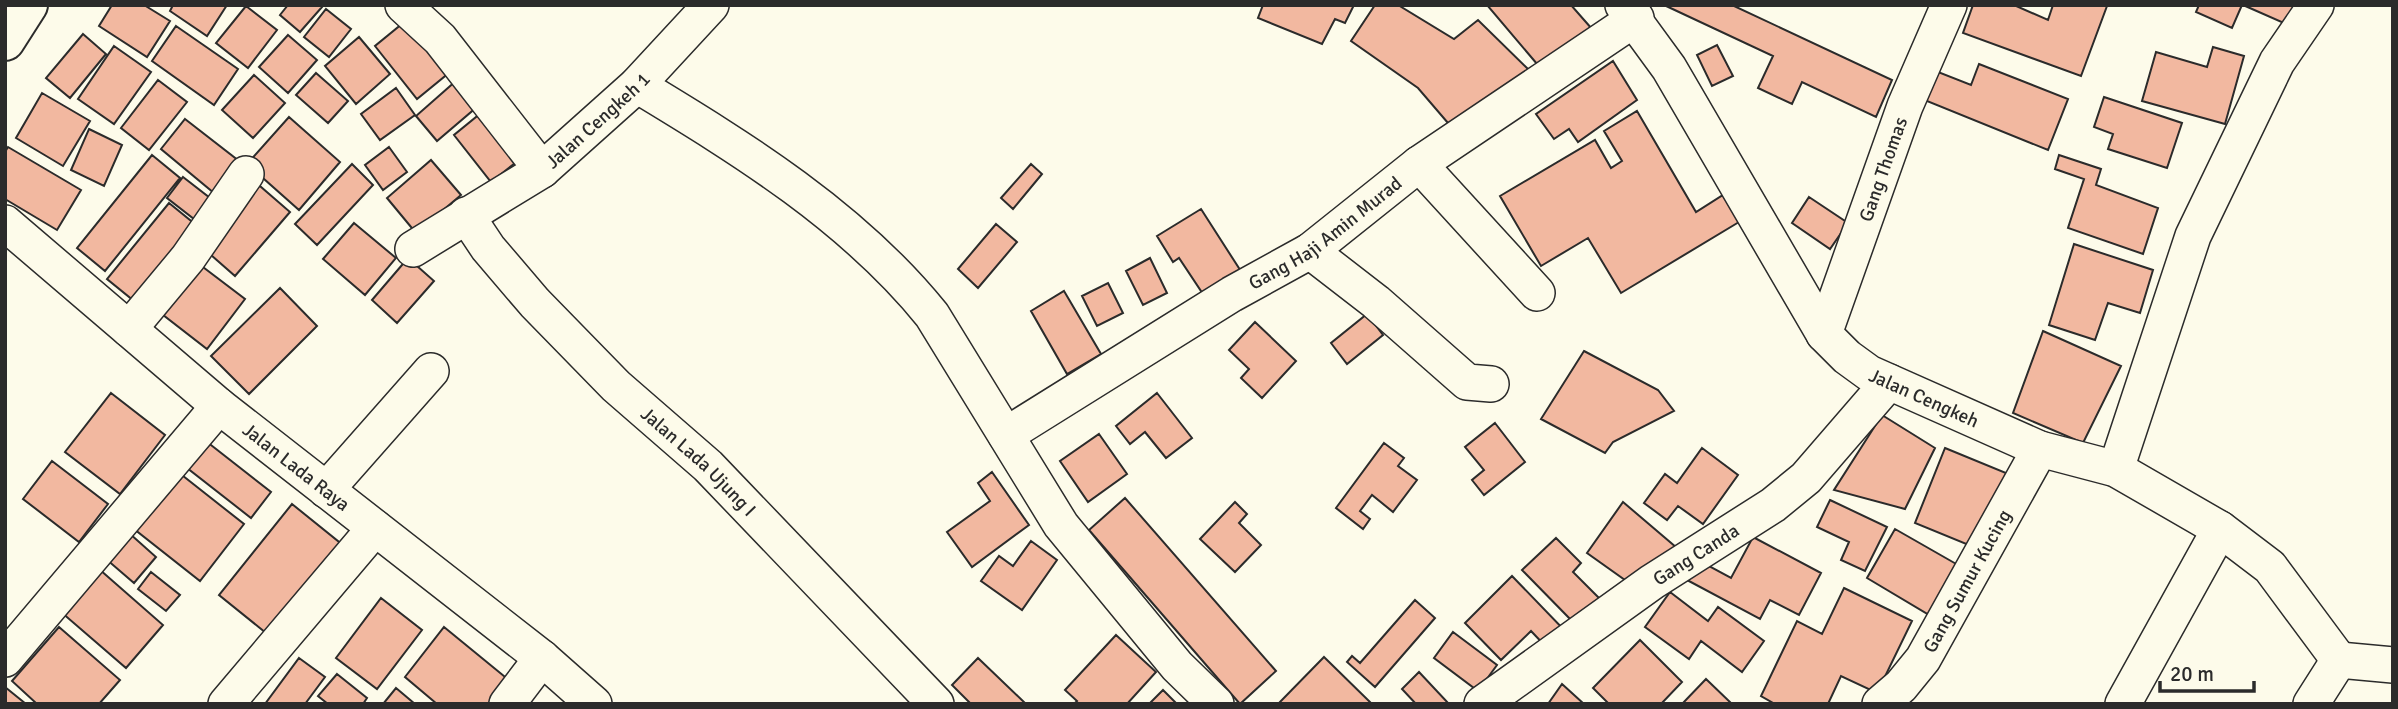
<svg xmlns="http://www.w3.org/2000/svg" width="2398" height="709" viewBox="0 0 2398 709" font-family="Signika,sans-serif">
<rect width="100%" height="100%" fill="#fdfbea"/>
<!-- building -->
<path fill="#f2b8a0" stroke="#2b2b2b" stroke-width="2" d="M 112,5 L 144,5 L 170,21 L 147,57 L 99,26 Z
M 173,5 L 227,5 L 207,36 L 170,11 Z
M 288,5 L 320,5 L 322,7 L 300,32 L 280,15 Z
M 1263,5 L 1354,5 L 1345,23 L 1335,19 L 1322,44 L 1258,18 Z
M 1375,5 L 1398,5 L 1454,39 L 1478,20 L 1529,70 L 1454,130 L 1418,88 L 1351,41 Z
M 1487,5 L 1571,5 L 1592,29 L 1543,71 Z
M 1664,5 L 1732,5 L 1892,80 L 1876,117 L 1802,82 L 1792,104 L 1758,88 L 1773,56 Z
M 1973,5 L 2014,5 L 2048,20 L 2053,5 L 2107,6 L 2081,76 L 1963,33 Z
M 2199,5 L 2242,5 L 2232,28 L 2196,12 Z
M 2243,5 L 2295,5 L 2286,24 Z
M 246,6 L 277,30 L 248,68 L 216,43 Z
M 326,9 L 351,29 L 329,57 L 304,37 Z
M 408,19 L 450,72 L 417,99 L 375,46 Z
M 176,26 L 238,69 L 214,105 L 152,61 Z
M 83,34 L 106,54 L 70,98 L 46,78 Z
M 288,35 L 317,60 L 288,93 L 259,67 Z
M 359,37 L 390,74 L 356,104 L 325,66 Z
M 1717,45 L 1733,76 L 1712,86 L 1697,55 Z
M 114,46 L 151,72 L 114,124 L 78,99 Z
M 2213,47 L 2244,56 L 2225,124 L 2142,101 L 2156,52 L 2207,67 Z
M 1613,61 L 1637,100 L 1578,142 L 1569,129 L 1554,139 L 1536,114 Z
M 1979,64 L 2068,99 L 2048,150 L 1917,97 L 1928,68 L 1971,85 Z
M 316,73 L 348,101 L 328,123 L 296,95 Z
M 254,75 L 285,103 L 253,138 L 222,110 Z
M 158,80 L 187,102 L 149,150 L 121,128 Z
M 457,80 L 478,106 L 437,141 L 416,116 Z
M 396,88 L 415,115 L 380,140 L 361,114 Z
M 42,93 L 90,121 L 63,166 L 16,138 Z
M 2104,97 L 2182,123 L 2167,168 L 2108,149 L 2113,134 L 2094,127 Z
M 1637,111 L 1696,212 L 1723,195 L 1739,222 L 1621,293 L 1588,238 L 1541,266 L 1500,196 L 1595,140 L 1611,168 L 1622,161 L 1604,131 Z
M 481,113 L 519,160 L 491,182 L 454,135 Z
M 289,117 L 340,162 L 299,210 L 247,164 Z
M 185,119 L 239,161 L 214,193 L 161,149 Z
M 89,129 L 122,145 L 104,186 L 71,170 Z
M 8,147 L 81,190 L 57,230 L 5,199 L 5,152 Z
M 389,147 L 407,172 L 383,190 L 365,165 Z
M 152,155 L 180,178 L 105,271 L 77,248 Z
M 2059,155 L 2101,169 L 2096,185 L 2158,208 L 2143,254 L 2068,228 L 2084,179 L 2055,169 Z
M 431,160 L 461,195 L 416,233 L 387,198 Z
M 352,164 L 373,185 L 317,245 L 295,224 Z
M 1031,164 L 1042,174 L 1013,209 L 1001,198 Z
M 183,177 L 210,198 L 194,219 L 167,198 Z
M 253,180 L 290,212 L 235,276 L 203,248 Z
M 1809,197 L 1848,223 L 1830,249 L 1792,223 Z
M 169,203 L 201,229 L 139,305 L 107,279 Z
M 1201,209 L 1244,276 L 1207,300 L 1179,258 L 1173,262 L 1157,236 Z
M 354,223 L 396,258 L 365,295 L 323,259 Z
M 996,224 L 1017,242 L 978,288 L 958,269 Z
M 2074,244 L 2153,270 L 2140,313 L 2108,303 L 2095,340 L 2049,325 Z
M 408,258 L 434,281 L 397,323 L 372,300 Z
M 1150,258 L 1167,293 L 1143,305 L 1126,271 Z
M 195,261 L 245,299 L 207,349 L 158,311 Z
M 1108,283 L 1123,313 L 1097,326 L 1082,296 Z
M 280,288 L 317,326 L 249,394 L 211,356 Z
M 1064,291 L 1101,354 L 1067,374 L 1031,311 Z
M 1367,314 L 1383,335 L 1347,364 L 1331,343 Z
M 1255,322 L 1296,361 L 1262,398 L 1241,378 L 1249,369 L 1229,350 Z
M 2043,331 L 2121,366 L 2083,443 L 2013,413 Z
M 1584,351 L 1658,390 L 1674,411 L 1613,442 L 1605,453 L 1541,419 Z
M 111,393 L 165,435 L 120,494 L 65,452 Z
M 1157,393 L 1192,438 L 1166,458 L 1145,432 L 1130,444 L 1116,426 Z
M 1882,415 L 1935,448 L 1905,509 L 1834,490 Z
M 1495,423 L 1525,462 L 1484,495 L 1472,480 L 1484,470 L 1465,447 Z
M 1099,434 L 1127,474 L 1088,502 L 1060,461 Z
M 202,438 L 271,492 L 251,518 L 182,464 Z
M 1384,443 L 1404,458 L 1398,466 L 1417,480 L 1393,512 L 1372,495 L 1360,511 L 1370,519 L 1363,529 L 1336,508 Z
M 1702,448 L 1738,475 L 1703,524 L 1678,506 L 1667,520 L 1644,503 L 1665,474 L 1677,483 Z
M 1945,448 L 2006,473 L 1976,548 L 1915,523 Z
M 52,461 L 108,504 L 79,542 L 23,499 Z
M 173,468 L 244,524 L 200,581 L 129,525 Z
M 992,472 L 1029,525 L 972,567 L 947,532 L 990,501 L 978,483 Z
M 1125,498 L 1276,671 L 1240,704 L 1089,530 Z
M 1830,500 L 1887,527 L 1865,571 L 1841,560 L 1849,542 L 1817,527 Z
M 1235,502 L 1247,514 L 1239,523 L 1261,545 L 1235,572 L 1200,539 Z
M 1623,502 L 1677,548 L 1632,585 L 1587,553 Z
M 292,504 L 344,546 L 271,637 L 219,595 Z
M 1895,529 L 1965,569 L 1936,619 L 1867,578 Z
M 129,533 L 156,557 L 134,583 L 106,559 Z
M 1753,537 L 1821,573 L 1799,615 L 1770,600 L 1760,619 L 1687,580 L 1698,560 L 1731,578 Z
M 1556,538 L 1581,563 L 1573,572 L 1600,599 L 1574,623 L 1522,570 Z
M 1031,541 L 1057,560 L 1022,610 L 981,581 L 999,556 L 1013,566 Z
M 99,569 L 163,625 L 126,668 L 61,612 Z
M 151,572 L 180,595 L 166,611 L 138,589 Z
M 1512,576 L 1569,635 L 1551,652 L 1531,631 L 1501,660 L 1465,623 Z
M 1844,588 L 1912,621 L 1877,693 L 1841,676 L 1828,704 L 1775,704 L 1761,696 L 1797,621 L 1822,634 Z
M 1670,592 L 1708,621 L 1718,607 L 1764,641 L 1742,672 L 1701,641 L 1689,659 L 1645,627 Z
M 381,598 L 422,630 L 377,689 L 336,658 Z
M 1415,600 L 1435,618 L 1375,687 L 1347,662 L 1352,656 L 1360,663 Z
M 59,627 L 120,680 L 99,704 L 37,704 L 12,681 Z
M 444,627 L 510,681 L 491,704 L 437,704 L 405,677 Z
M 1453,632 L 1497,665 L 1478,691 L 1434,658 Z
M 1116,635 L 1156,672 L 1127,704 L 1074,704 L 1077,701 L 1065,690 Z
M 1640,640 L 1682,682 L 1661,704 L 1609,704 L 1593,688 Z
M 1324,657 L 1372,704 L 1278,704 Z
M 299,658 L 325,677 L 305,704 L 265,704 Z
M 978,658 L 1026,704 L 971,704 L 952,685 Z
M 1419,672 L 1449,704 L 1416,704 L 1402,689 Z
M 337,674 L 367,698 L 363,704 L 328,704 L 318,696 Z
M 1706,679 L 1732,704 L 1682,704 Z
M 1562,684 L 1584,704 L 1548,704 Z
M 5,687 L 26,704 L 5,704 Z
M 396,688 L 415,704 L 383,704 Z
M 1163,690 L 1177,704 L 1149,704 Z"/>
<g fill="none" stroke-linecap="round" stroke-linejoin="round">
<!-- minor casing -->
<g stroke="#2b2b2b" stroke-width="38">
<g id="minor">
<path d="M 403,5 L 440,39 L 542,170"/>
<path id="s1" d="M 1623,5 L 1669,68 L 1824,334 L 1847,357 L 1869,373 L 2040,449 L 2116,469 L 2220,529 L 2270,567 L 2339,660"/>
<path d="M 637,85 C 743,149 853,217 932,315 L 1061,525 L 1177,666 L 1216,704"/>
<path d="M 1419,164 L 1537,293"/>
<path id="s2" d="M 466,215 L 488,248 L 535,303 L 616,386 L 708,466 L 936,704"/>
<path id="s3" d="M 5,223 L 219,406 L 542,658 L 594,704"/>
<path id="s4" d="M 413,249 L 542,170 L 637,85 L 711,5"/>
<path d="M 1310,251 L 1376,302 L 1467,382 L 1491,384"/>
<path d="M 129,329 L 188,258 L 246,174"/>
<path id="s5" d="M 1824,334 L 1905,106 L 1949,5"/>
<path id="s6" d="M 1006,435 L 1232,294 L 1310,251 L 1419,164 L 1636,18"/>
<path d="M 2116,469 L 2193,236 L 2277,62 L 2316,5"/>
<path d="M 326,490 L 431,371"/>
<path d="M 5,659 L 219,406"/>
<path d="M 2339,660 L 2393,665"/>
<path d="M 226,704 L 375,528"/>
<path d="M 507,704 L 542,658"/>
<path id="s7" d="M 1482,704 L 1652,582 L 1773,505 L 1806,478 L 1889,382"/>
<path id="s8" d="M 1880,704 L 1901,686 L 1923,659 L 2040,449"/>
<path d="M 2123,704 L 2220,529"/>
<path d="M 2311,704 L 2339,660"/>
</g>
</g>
<!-- highway casing -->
<g stroke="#2b2b2b" stroke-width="42">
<path id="highway" d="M 5,41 L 28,5"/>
</g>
<!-- minor -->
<use href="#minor" stroke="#fdfbea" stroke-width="35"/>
<!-- highway -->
<use href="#highway" stroke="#fdfbea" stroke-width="38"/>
</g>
<g text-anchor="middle" stroke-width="5" stroke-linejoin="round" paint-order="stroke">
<!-- street labels -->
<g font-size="19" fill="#2b2b2b" stroke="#fdfbea">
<text dy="7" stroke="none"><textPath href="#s4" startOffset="226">Jalan Cengkeh 1</textPath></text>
<text dy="7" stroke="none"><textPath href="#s5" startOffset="175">Gang Thomas</textPath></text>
<text dy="7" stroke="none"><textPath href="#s6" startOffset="378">Gang Haji Amin Murad</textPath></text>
<text dy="7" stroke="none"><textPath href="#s1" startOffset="506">Jalan Cengkeh</textPath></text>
<text dy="7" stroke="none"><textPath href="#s2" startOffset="340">Jalan Lada Ujung I</textPath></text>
<text dy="7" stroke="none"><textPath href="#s3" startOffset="380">Jalan Lada Raya</textPath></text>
<text dy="7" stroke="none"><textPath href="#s7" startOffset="261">Gang Canda</textPath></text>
<text dy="7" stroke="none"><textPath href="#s8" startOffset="152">Gang Sumur Kucing</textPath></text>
</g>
</g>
<!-- border -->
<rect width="2398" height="709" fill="none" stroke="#2b2b2b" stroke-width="14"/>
<!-- scale -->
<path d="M2160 681v10h94v-10" fill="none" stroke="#2b2b2b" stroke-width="3.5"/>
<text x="2170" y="681" font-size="21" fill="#2b2b2b" stroke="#fdfbea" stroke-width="5" paint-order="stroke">20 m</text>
</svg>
